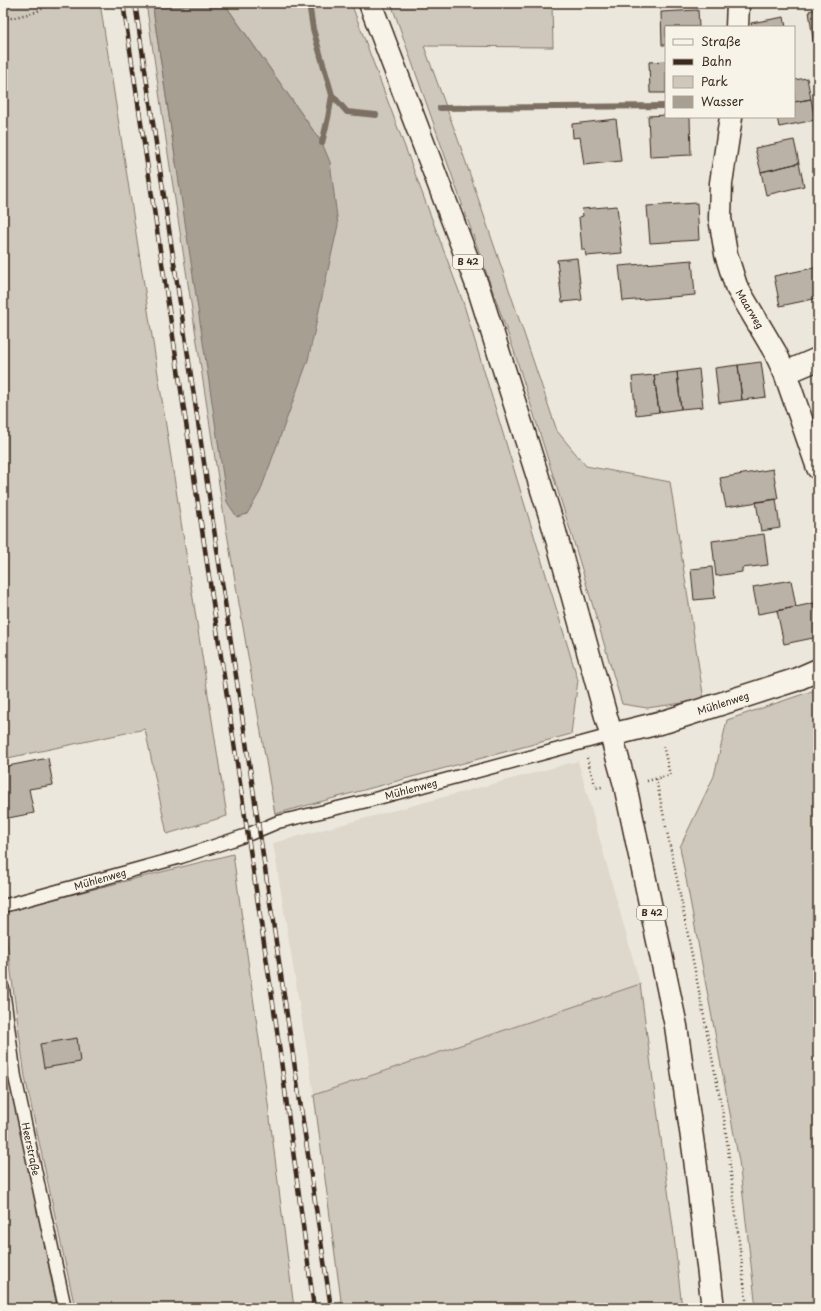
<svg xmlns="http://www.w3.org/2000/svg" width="821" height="1311" viewBox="0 0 821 1311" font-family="'Playpen Sans',sans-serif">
<rect width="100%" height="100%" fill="#ece7dc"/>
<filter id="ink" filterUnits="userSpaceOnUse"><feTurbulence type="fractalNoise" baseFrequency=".025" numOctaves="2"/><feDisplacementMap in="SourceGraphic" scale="8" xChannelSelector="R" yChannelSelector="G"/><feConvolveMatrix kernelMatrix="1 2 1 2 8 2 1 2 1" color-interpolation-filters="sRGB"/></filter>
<g filter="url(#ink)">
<!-- built -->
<path fill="#ddd7cc" d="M 578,761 L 640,984 L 314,1095 L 273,843 Z"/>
<!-- green -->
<path fill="#cec8bc" stroke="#84796d" d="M 3,3 L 100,3 L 227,816 L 167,834 L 145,729 L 3,759 Z
M 146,3 L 153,3 L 154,16 L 176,163 L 322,143 L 224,3 L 351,3 L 463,302 L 578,680 L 571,734 L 275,814 L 222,504 L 170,167 Z
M 391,3 L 552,3 L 553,47 L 424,46 L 460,145 L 557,431 L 586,466 L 670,482 L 704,700 L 647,708 L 622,704 L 572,536 L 514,351 Z
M 818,689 L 818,1308 L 756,1308 L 739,1161 L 680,847 L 714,776 L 727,720 Z
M 233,854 L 269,1111 L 294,1308 L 75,1308 L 25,1077 L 3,912 Z
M 640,984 L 673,1227 L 682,1308 L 342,1308 L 314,1095 Z
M 3,1031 L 12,1081 L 57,1308 L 3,1308 Z"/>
<!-- water -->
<path fill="#a89f93" stroke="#7c7064" d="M 153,3 L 224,3 L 322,143 L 330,162 L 338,225 L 308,360 L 260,492 L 247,514 L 237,517 L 227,502 L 154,16 Z"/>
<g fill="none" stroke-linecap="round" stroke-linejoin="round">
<!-- stream -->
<path stroke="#7c7064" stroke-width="6" d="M 49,3 L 54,5 L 60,3
M 309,3 L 313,29 L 332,95 L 328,118 L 322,143
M 332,95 L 347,112 L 376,115
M 440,108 L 666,106"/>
</g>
<!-- building -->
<path fill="#bab2a7" stroke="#3b2a1e" d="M 818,9 L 818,46 L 814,47 L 809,11 Z
M 698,10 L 699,27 L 666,27 L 666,45 L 662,45 L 661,12 Z
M 784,17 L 786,27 L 752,27 L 751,23 Z
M 666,61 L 666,93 L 650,93 L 649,62 Z
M 807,78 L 811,99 L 794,102 L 794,80 Z
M 811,99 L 815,120 L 779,127 L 777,117 L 794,117 L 794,102 Z
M 666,115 L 666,117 L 690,117 L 691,155 L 650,157 L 648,116 Z
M 616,119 L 621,161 L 584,165 L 580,137 L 573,138 L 572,124 Z
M 794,140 L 799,163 L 761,172 L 755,148 Z
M 799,163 L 804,186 L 766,195 L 761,172 Z
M 697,203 L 699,240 L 650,243 L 647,206 Z
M 617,206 L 622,253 L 586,256 L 585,250 L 582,250 L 579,217 L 583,216 L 582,209 Z
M 577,258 L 582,300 L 562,302 L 557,260 Z
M 692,260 L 695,295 L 623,301 L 619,266 Z
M 818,267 L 818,298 L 780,306 L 774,276 Z
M 761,362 L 766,397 L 742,400 L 738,365 Z
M 738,365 L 742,400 L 719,403 L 715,368 Z
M 699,369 L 703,407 L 681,409 L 677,372 Z
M 677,372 L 681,409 L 659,412 L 654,375 Z
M 654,375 L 659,412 L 636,415 L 632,377 Z
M 773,469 L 778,499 L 726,507 L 720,478 Z
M 776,499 L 780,528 L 761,531 L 756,502 Z
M 764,534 L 768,565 L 742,568 L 742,572 L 716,576 L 712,541 Z
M 712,567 L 715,598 L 694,600 L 691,569 Z
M 791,580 L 796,607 L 758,614 L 753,587 Z
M 814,603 L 818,621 L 818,637 L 784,644 L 777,611 Z
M 48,758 L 53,785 L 29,789 L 34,813 L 3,819 L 3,767 Z
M 77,1038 L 80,1062 L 44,1068 L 40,1044 Z"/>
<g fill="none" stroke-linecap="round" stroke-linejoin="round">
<!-- service casing -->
<g stroke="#3b2a1e" stroke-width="15">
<path id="service" d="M 3,906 L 181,857 L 247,835 L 278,822 L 367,801 L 611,735
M 3,989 L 15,1077 L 65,1308"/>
</g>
<!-- minor casing -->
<g stroke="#3b2a1e" stroke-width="25">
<path id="minor" d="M 737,27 L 738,3
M 731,117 L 721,183 L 720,218 L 726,254 L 736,286 L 775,352 L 785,373 L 818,468
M 785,373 L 818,359
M 611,735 L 667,721 L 795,680 L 818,670"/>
</g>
<!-- primary casing -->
<g stroke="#3b2a1e" stroke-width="25">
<path id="primary" d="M 370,3 L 479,290 L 553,525 L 625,785 L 676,1026 L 695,1159 L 713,1308"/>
</g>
<!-- path -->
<path stroke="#3b2a1e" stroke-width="2.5" stroke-dasharray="1 3" stroke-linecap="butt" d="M 3,20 L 36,12 L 52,3
M 587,758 L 596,788 L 602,787
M 656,779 L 678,884 L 725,1124 L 747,1308
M 647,781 L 670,775 L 663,745"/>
<!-- service -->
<use href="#service" stroke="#f7f3e8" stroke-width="12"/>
<!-- minor -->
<use href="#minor" stroke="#f7f3e8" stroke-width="22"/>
<!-- primary -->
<use href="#primary" stroke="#f7f3e8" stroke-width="22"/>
<!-- rail casing -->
<g stroke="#3b2a1e" stroke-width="4.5">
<path id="rail" d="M 123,3 L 276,1023 L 314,1308
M 135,3 L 331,1308"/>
</g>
<!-- rail -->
<use href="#rail" stroke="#f7f3e8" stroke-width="3" stroke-dasharray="9" stroke-linecap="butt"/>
</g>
</g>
<g text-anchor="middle" stroke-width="3.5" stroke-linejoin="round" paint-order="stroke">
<!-- shield labels -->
<g fill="#f7f3e8" stroke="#73665b" stroke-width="1">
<rect x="453" y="255" width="30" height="14" rx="3"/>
<rect x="637" y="906" width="30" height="14" rx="3"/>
</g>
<g font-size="9" font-weight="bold" fill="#3b2a1e">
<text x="468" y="265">B 42</text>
<text x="652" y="916">B 42</text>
</g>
<!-- street labels -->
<g font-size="10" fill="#3b2a1e" stroke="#f7f3e8">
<text transform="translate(750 309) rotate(59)" y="4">Maarweg</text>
<text transform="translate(723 703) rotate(-18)" y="4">Mühlenweg</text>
<text transform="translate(411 789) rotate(-15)" y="4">Mühlenweg</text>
<text transform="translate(100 879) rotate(-16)" y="4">Mühlenweg</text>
<text transform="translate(31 1149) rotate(78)" y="4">Heerstraße</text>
</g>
</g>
<!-- margin -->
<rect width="821" height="1311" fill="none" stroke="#f7f3e8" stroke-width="16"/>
<rect x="8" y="8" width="805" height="1295" fill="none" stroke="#3b2a1e" stroke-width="1.5" filter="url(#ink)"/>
<!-- legend -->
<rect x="665" y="26" width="130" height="92" fill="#f7f3e8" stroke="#aca397"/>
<rect x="673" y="39" width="20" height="6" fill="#f7f3e8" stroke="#aca397"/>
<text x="701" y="46" font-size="12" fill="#3b2a1e">Straße</text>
<rect x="673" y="59" width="20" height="6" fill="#3b2a1e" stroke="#aca397"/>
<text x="701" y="66" font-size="12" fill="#3b2a1e">Bahn</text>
<rect x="673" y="76" width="20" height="12" fill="#cec8bc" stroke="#aca397"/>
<text x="701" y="86" font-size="12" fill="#3b2a1e">Park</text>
<rect x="673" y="96" width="20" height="12" fill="#a89f93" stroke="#aca397"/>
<text x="701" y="106" font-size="12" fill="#3b2a1e">Wasser</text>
</svg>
